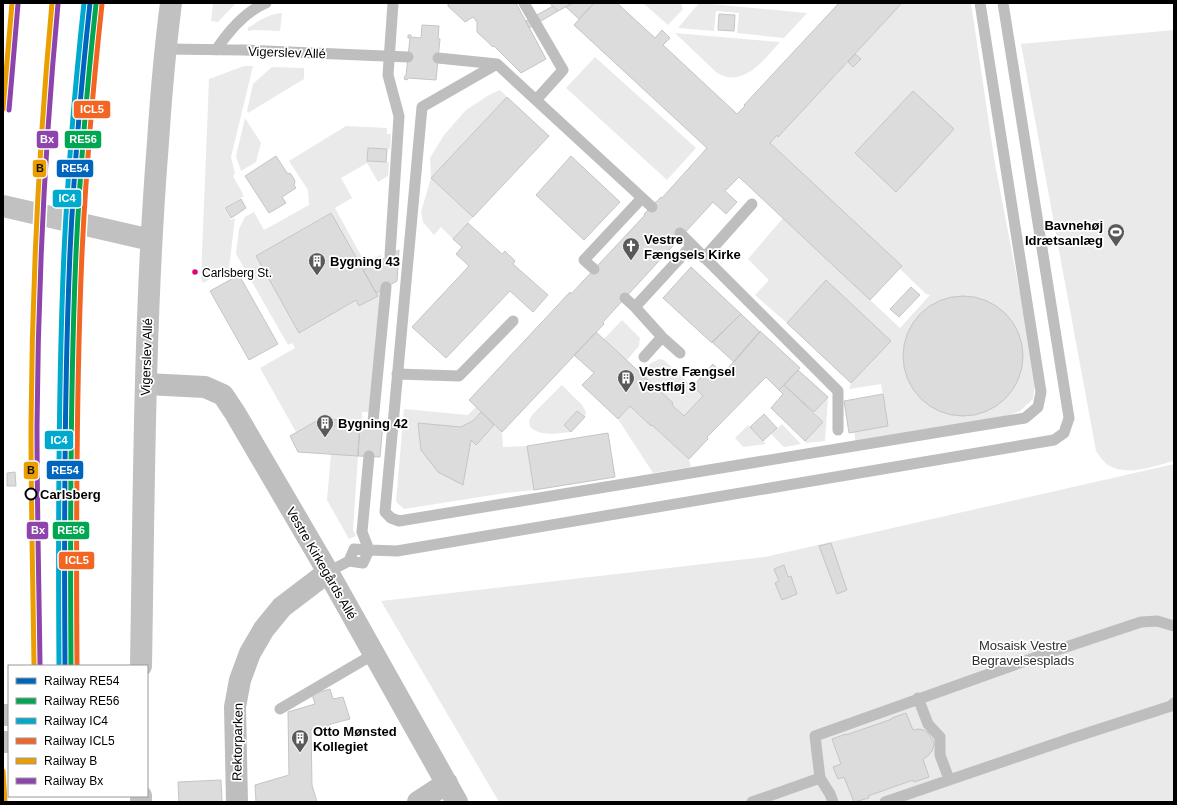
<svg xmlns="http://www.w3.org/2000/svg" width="1177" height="805" viewBox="0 0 1177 805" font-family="Arial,sans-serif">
<rect width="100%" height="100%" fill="#fff"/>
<!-- green -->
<path fill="#eaeaea" d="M 213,3 L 236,3 L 218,22 L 211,21 Z
M 643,3 L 681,3 L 683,9 L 668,25 Z
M 699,3 L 807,13 L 784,38 L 737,33 L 739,13 L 716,11 L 714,31 L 678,28 Z
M 902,3 L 971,3 L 995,164 L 1036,377 L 1033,399 L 1020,411 L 991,421 L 856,444 L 854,432 L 888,426 L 881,384 L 849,389 L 851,383 L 890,341 L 826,280 L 787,323 L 755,295 L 769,280 L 748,259 L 783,218 L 900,328 L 930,295 L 926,294 L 770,143 L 777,135 L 778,136 L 848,62 L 853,67 L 861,59 L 855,54 Z
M 282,13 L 280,31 L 254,30 L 248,31 L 248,28 C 258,21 269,14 282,13 Z
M 1174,30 L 1174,461 C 1153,466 1128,477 1108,465 C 1103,462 1099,455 1096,451 L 1021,44 Z
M 675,33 L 780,42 C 764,60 742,90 716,72 Z
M 595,57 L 696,148 L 667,180 L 566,88 Z
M 244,66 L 253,66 L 231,157 L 235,174 L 233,176 L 244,196 L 224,208 L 231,220 L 235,218 L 229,268 L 203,283 L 201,279 L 209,79 Z
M 272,67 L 304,68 L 304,79 L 248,113 L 247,111 L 253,84 Z
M 500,90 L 507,97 L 431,178 L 473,217 L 453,239 L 441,227 L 434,235 L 423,222 L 421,212 L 431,178 L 430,158 L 444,135 L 466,110 L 489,95 Z
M 245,118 L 261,143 L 256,162 L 241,171 L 236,156 Z
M 346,126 L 387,128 L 387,134 L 391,134 L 390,149 L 368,148 L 367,160 L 389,162 L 388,176 L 378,182 L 367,163 L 341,178 L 352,198 L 335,208 L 365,263 L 380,255 L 382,259 L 363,270 L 330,213 L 256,256 L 299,333 L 356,300 L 360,306 L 377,296 L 376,293 L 382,290 L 369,412 L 362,412 L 362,421 L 320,419 L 296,432 L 260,368 L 295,348 L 292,343 L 288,345 L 236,254 L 239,229 L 245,217 L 254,212 L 264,230 L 309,205 L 308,190 L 289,161 Z
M 622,320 L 640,338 L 639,346 L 626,361 L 604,339 Z
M 659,359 L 664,360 L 703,396 L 684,416 L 640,373 L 651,363 Z
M 562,385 L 582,405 L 586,412 L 585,417 L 577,411 L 564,425 L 571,432 C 557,433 541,437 530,427 L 529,421 L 532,415 Z
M 828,397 L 825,441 L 806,443 L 805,441 L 823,422 L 814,412 Z
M 630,406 L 651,426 L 652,425 L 689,459 L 691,467 L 653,473 L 618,419 Z
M 476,407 L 481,412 L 474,420 L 461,427 L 418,423 L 463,485 L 471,440 L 476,444 L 494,425 L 502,432 L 503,447 L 527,446 L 534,490 L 505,493 L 404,509 L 396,502 L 404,409 L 468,415 Z
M 782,424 L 801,444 L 784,447 L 771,434 Z
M 748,425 L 766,444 L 743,447 L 735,438 Z
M 331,454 L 358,456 L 353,530 L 356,536 L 349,539 L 327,500 Z
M 1174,464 L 1174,802 L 499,802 L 381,601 L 765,557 Z"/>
<!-- building -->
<path fill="#dcdcdc" stroke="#c5c5c5" d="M 448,3 L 516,3 L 546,59 L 521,73 L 494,46 L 493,47 L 477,32 L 477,22 L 473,17 L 465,22 L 448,6 Z
M 549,3 L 573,3 L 558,11 Z
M 573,3 L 594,3 L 579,19 L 566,7 Z
M 594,3 L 617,3 L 655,38 L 662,30 L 670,38 L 663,45 L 737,114 L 745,106 L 744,105 L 839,3 L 902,3 L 778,137 L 777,135 L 770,143 L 902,266 L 870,300 L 739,177 L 725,191 L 737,202 L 726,214 L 713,202 L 603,322 L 604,324 L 502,432 L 469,400 L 570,292 L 571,294 L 644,216 L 645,213 L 661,197 L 662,198 L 707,148 L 574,25 Z
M 553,6 L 558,11 L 529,28 L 526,21 Z
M 719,14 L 735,15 L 734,31 L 718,30 Z
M 422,25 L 439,26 L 438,38 L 440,39 L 436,80 L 408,78 L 407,80 L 404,79 L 405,76 L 406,76 L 410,38 L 408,38 L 408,35 L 411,35 L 411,37 L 421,38 Z
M 855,54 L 861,59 L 853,67 L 848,62 Z
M 913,91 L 954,129 L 896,192 L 855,153 Z
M 507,97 L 549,136 L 473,217 L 431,178 Z
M 368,148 L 387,149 L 386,162 L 367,161 Z
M 276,156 L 287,173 L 291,174 L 295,181 L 294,185 L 296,188 L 282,197 L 286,203 L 269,213 L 245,176 Z
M 571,156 L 620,202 L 584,240 L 536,195 Z
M 241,199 L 246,208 L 231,218 L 225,208 Z
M 331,213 L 378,296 L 359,306 L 356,300 L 299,333 L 256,256 Z
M 468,223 L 502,254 L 505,251 L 515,261 L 513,264 L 548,295 L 533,312 L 510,291 L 446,358 L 412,327 L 469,266 L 456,254 L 462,247 L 453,239 Z
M 399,250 L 397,281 L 376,293 L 363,270 Z
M 691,267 L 741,314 L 712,343 L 663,298 Z
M 239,275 L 278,344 L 249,360 L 210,291 Z
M 826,280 L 891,341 L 851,383 L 787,323 Z
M 911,287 L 920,295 L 899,317 L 890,309 Z
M903 356a60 60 0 1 1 120 0a60 60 0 1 1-120 0Z
M 741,314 L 760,332 L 734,362 L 712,342 Z
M 760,331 L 800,368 L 779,390 L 766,377 L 707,437 L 708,439 L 689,459 L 652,425 L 651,426 L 630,406 L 618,419 L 582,385 L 594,373 L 574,355 L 596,332 L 673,403 L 672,405 L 684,416 L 703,396 L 693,386 L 713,364 L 723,374 Z
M 798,370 L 828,397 L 814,412 L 784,385 Z
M 784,385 L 823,422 L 805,441 L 771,408 L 783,394 L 779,390 Z
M 883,394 L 888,426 L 849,433 L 844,401 Z
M 577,411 L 585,417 L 571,432 L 564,425 Z
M 481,412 L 494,425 L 476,445 L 471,440 L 463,485 L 438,472 L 421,450 L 418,423 L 461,427 L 474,420 Z
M 764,414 L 777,428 L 763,441 L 750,427 Z
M 320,419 L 360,421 L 358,456 L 298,452 L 290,436 Z
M 360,421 L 383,423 L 380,457 L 358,456 Z
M 608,433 L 615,477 L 534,490 L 527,446 Z
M 15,472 L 16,486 L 7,486 L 7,473 Z
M 831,543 L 847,590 L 837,594 L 819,546 Z
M 784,565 L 788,577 L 791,576 L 797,594 L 782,600 L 775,583 L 779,581 L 774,569 Z
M 330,689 L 333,699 L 343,697 L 350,719 L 331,724 L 318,731 L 316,728 L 311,729 L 312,785 L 317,802 L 256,802 L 255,785 L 289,775 L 288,712 L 315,704 L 312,694 Z
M 906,713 L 913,730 L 918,729 L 924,730 L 928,733 L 933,740 L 934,745 L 932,751 L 928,756 L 923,759 L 929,777 L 914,782 L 913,780 L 868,796 L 869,798 L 854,802 L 844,777 L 838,779 L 833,767 L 841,764 L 832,739 L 846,734 L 846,735 L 892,719 L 892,718 Z
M 221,780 L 222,802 L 179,802 L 178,782 Z"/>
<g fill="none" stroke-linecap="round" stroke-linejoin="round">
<!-- lane -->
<path stroke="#bebebe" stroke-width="11" d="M 524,3 L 563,70 L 536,100
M 165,49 L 243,50 L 408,57
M 216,50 C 228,32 246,11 266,3
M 438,58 L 497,64 L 652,207
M 497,64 L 422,107 L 385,512 L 391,518 L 399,521 L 1025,418 L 1038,407 L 1041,392 L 980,3
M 680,233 L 692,245
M 390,255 L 399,116 L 388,75 L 393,3
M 704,258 L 752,204
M 594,269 L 584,260 L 642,198
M 625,298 L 635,307
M 680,353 L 662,337 L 635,307 L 692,245 L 838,391 L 838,430
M 644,357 L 662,337
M 397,374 L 459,376 L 513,321
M 373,422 L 386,287
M 369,456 L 362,532 L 369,550 L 397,551 L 1054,440 L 1064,433 L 1069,418 L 1003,3
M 328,572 L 349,561 L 363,563 L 369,550 L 354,549 L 349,561
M 918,698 L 928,724 L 940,737 L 940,755 L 949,779
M 280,709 L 374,654
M 752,802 L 820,778
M 833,802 L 830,794 L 820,778 L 815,736 L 1042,655 L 1141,622 L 1157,621 L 1174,626
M 885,802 L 1072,738 L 1171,706 L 1174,703"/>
<!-- street -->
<path stroke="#bebebe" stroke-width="22" d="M 146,384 L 205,387 L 223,395 L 235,413 L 328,572 L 457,802
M 237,802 L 235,707 L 240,680 L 250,653 L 264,629 L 282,607 L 328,572
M 418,802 L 447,783"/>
<!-- secondary -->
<path stroke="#c1c1c1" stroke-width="22" d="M 3,206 L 151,240
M 141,666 C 144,491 144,317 158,142 C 161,96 165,49 171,3
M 3,715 L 9,715
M 3,742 L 9,742
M 141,796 L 141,802"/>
<!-- rail-1 casing -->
<g stroke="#fff" stroke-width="8">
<path id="rail-1" d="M 65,666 C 64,528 64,390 70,252 C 74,169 81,86 90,3"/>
</g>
<!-- rail-2 casing -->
<g stroke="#fff" stroke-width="8">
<path id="rail-2" d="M 71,666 C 70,528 70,390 76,253 C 80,169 87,87 96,4"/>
</g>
<!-- rail-3 casing -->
<g stroke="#fff" stroke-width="8">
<path id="rail-3" d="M 59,666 C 58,528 58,390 64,252 C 68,169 75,86 84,3"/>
</g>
<!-- rail-4 casing -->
<g stroke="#fff" stroke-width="8">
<path id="rail-4" d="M 77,666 C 76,528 76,391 82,253 C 86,170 93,87 102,4"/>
</g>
<!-- rail-5 casing -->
<g stroke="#fff" stroke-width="8">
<path id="rail-5" d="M 3,109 L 12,3
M 34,666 C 33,586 31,506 31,426 C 32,285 39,144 52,3
M 3,771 L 5,802"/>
</g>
<!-- rail-6 casing -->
<g stroke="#fff" stroke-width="8">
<path id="rail-6" d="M 9,110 L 18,4
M 40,666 C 39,586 37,506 37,426 C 38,285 45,144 58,4"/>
</g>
<!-- rail-1 -->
<use href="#rail-1" stroke="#0065bd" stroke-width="5"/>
<!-- rail-2 -->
<use href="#rail-2" stroke="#00a651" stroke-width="5"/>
<!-- rail-3 -->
<use href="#rail-3" stroke="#00a9ce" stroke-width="5"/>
<!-- rail-4 -->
<use href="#rail-4" stroke="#f26522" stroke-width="5"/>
<!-- rail-5 -->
<use href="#rail-5" stroke="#eb9e00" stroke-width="5"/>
<!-- rail-6 -->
<use href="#rail-6" stroke="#8e44ad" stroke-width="5"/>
</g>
<!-- icons -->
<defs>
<g id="stadium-pin" transform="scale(0.9)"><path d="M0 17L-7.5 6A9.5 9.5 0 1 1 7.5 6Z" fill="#595959" stroke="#fff"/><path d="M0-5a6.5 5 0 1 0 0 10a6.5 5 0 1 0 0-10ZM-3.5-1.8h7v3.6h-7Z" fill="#fff"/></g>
<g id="church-pin" transform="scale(0.9)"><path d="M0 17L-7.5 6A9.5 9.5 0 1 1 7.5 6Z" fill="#595959" stroke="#fff"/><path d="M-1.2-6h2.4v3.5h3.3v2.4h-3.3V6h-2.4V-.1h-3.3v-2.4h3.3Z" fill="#fff"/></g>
<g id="building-pin" transform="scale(0.9)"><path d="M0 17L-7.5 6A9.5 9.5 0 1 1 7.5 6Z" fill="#595959" stroke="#fff"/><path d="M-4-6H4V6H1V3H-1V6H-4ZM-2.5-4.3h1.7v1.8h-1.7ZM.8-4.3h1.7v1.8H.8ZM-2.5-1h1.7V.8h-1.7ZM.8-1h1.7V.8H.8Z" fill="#fff"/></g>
</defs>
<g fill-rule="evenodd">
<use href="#stadium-pin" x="1116" y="232"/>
<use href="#church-pin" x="631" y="246"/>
<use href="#building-pin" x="317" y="261"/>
<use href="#building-pin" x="626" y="378"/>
<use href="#building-pin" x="325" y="423"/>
<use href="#building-pin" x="300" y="738"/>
</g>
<!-- markers -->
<circle fill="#e5007d" stroke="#fff" stroke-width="1.5" cx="195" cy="272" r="3.5"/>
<circle fill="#fff" stroke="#000" stroke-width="2" cx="31" cy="494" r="5.5"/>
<g text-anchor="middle" stroke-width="3.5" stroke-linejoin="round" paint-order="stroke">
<!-- bus labels -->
<g font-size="12" fill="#000" stroke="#fff" text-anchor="start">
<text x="202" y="277">Carlsberg St.</text>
</g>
<!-- street labels -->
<g font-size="13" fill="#000" stroke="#fff">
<text transform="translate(287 52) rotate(2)" y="5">Vigerslev Allé</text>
<text transform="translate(146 357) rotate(-88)" y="5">Vigerslev Allé</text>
<text transform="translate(322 563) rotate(60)" y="5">Vestre Kirkegårds Allé</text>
<text transform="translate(237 742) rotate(-89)" y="5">Rektorparken</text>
</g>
<!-- poi labels -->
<g font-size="13" font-weight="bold" fill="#000" stroke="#fff" text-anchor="start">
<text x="1103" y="230" text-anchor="end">Bavnehøj<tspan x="1103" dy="15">Idrætsanlæg</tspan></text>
<text x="644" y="244">Vestre<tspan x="644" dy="15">Fængsels Kirke</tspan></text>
<text x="330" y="266">Bygning 43</text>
<text x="639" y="376">Vestre Fængsel<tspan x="639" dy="15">Vestfløj 3</tspan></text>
<text x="338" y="428">Bygning 42</text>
<text x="313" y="736">Otto Mønsted<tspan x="313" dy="15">Kollegiet</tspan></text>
</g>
<!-- stop labels -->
<g font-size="13" font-weight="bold" fill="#000" stroke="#fff" text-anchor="start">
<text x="40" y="499">Carlsberg</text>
</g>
<!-- park labels -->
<g font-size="13" fill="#2f2f2f" stroke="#fff">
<text x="1023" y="650">Mosaisk Vestre<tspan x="1023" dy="15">Begravelsesplads</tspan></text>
</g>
</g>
<g stroke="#fff" stroke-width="1.5">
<rect x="73" y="100" width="38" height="19" rx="4" fill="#f26522"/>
<rect x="64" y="130" width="38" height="19" rx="4" fill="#00a651"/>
<rect x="36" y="130" width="23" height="19" rx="4" fill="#8e44ad"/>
<rect x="56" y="159" width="38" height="19" rx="4" fill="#0065bd"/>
<rect x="32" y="159" width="15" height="19" rx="4" fill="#eb9e00"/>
<rect x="52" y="189" width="30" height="19" rx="4" fill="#00a9ce"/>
<rect x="44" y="430" width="30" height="20" rx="4" fill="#00a9ce"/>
<rect x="46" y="460" width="38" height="20" rx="4" fill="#0065bd"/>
<rect x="23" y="461" width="16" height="19" rx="4" fill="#eb9e00"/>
<rect x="52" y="521" width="38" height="19" rx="4" fill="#00a651"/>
<rect x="26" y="521" width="23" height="19" rx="4" fill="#8e44ad"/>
<rect x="58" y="551" width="37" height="19" rx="4" fill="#f26522"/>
</g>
<g font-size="11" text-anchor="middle" font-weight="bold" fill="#fff">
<text x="92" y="113">ICL5</text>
<text x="83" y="143">RE56</text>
<text x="47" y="143">Bx</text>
<text x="75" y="172">RE54</text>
<text x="67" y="202">IC4</text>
<text x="59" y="444">IC4</text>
<text x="65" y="474">RE54</text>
<text x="71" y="534">RE56</text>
<text x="38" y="534">Bx</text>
<text x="77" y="564">ICL5</text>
</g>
<g font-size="11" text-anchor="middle" font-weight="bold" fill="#111">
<text x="40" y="172">B</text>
<text x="31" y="474">B</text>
</g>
<!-- border -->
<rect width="1177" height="805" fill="none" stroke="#000000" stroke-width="8"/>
<!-- legend -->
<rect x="8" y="665" width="140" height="132" fill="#ffffff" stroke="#999999"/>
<rect x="16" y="678" width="20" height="6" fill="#0065bd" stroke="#999999"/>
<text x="44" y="685" font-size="12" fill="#000000">Railway RE54</text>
<rect x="16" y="698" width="20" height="6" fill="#00a651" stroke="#999999"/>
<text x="44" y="705" font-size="12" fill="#000000">Railway RE56</text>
<rect x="16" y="718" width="20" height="6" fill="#00a9ce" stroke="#999999"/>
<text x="44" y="725" font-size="12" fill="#000000">Railway IC4</text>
<rect x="16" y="738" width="20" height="6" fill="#f26522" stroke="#999999"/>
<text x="44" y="745" font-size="12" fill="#000000">Railway ICL5</text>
<rect x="16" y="758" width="20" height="6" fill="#eb9e00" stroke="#999999"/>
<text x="44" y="765" font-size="12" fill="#000000">Railway B</text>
<rect x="16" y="778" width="20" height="6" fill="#8e44ad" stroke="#999999"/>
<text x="44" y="785" font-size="12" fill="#000000">Railway Bx</text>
</svg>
